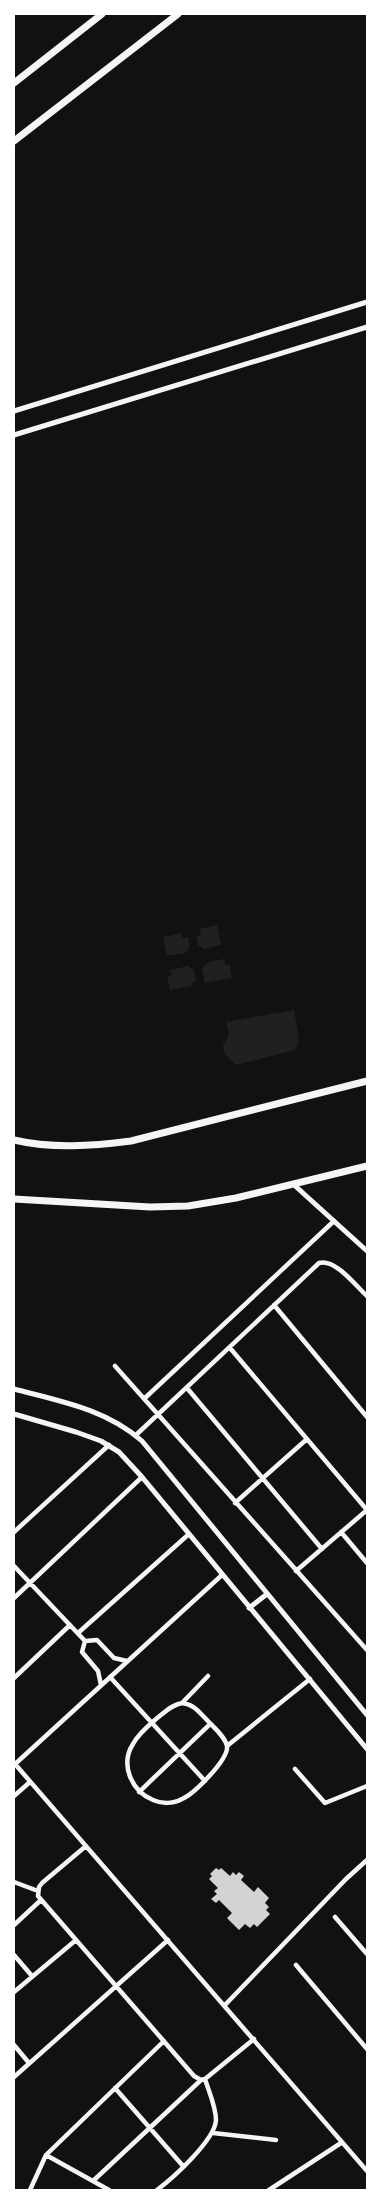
<svg xmlns="http://www.w3.org/2000/svg" width="381" height="2204" viewBox="0 0 381 2204" font-family="'Asap Condensed',sans-serif">
<rect width="100%" height="100%" fill="#111"/>
<!-- green -->
<path fill="#202020" d="M 217,925 L 221,945 L 204,949 L 198,945 L 196,936 L 201,935 L 200,929 Z
M 181,933 L 182,938 L 188,937 L 190,947 L 185,953 L 167,956 L 163,937 Z
M 224,959 L 225,965 L 230,965 L 232,978 L 205,983 L 202,968 L 208,962 Z
M 188,966 L 194,970 L 196,981 L 191,982 L 192,986 L 170,990 L 167,977 L 171,976 L 170,970 Z
M 294,1010 L 299,1040 L 295,1050 L 236,1065 L 225,1054 L 223,1045 L 229,1035 L 226,1022 Z"/>
<!-- building -->
<path fill="#d3d3d3" d="M 216,1868 L 219,1870 L 221,1868 L 230,1876 L 233,1872 L 236,1875 L 239,1872 L 244,1876 L 241,1880 L 254,1892 L 258,1887 L 269,1898 L 265,1903 L 269,1907 L 266,1910 L 270,1914 L 257,1927 L 254,1924 L 250,1928 L 245,1924 L 239,1930 L 227,1918 L 232,1913 L 219,1900 L 216,1903 L 211,1899 L 217,1894 L 214,1891 L 218,1888 L 209,1879 L 212,1876 L 210,1874 Z"/>
<g fill="none" stroke-linecap="round" stroke-linejoin="round">
<!-- minor -->
<path stroke="#f5f5f5" stroke-width="4.5" d="M 274,1305 L 367,1417
M 230,1348 L 367,1510
M 115,1366 L 367,1650
M 187,1388 L 322,1549
M 145,1398 L 334,1221
M 136,1435 L 319,1263 C 335,1258 356,1286 367,1296
M 235,1503 L 307,1439
M 14,1532 L 109,1445
M 341,1532 L 367,1563
M 14,1566 L 85,1641
M 296,1571 L 367,1510
M 14,1598 L 142,1477
M 78,1633 L 189,1534
M 85,1641 L 82,1652 L 98,1671 L 101,1685
M 85,1641 L 97,1640 L 114,1658 L 127,1661
M 110,1677 L 205,1781
M 14,1678 L 70,1625
M 182,1703 C 193,1704 198,1711 206,1719 C 212,1726 225,1736 227,1746 C 229,1759 194,1794 182,1799 C 173,1804 162,1804 153,1800 C 131,1791 120,1764 133,1744 C 138,1734 148,1726 156,1719 C 164,1713 171,1705 182,1703 Z
M 182,1703 L 208,1676
M 227,1746 L 310,1679
M 15,1764 L 367,2171
M 14,1765 L 222,1575
M 295,1769 L 325,1803 L 367,1786
M 139,1792 L 210,1724
M 14,1796 L 30,1782
M 86,1846 L 42,1883 L 39,1887 L 38,1896 L 194,2076 L 201,2080 L 205,2079 L 254,2039
M 14,1882 L 38,1891
M 335,1917 L 367,1954
M 14,1925 L 41,1900
M 14,1955 L 32,1976
M 296,1965 L 367,2049
M 14,1992 L 76,1940
M 225,2005 L 346,1879 L 367,1860
M 14,2045 L 29,2063
M 14,2077 L 168,1940
M 115,2088 L 183,2166
M 213,2133 L 276,2140
M 46,2155 L 109,2190
M 93,2181 L 201,2080
M 30,2190 L 46,2155 L 164,2041
M 157,2190 C 173,2178 215,2140 216,2120 C 216,2107 209,2092 205,2079
M 269,2190 L 341,2143"/>
<!-- tertiary -->
<path stroke="#f5f5f5" stroke-width="5" d="M 14,411 L 367,302
M 14,435 L 367,327
M 293,1184 L 367,1251
M 14,1389 C 59,1401 106,1409 142,1441 L 367,1715
M 14,1414 L 76,1432 L 101,1441 L 119,1452 L 142,1477 L 367,1749
M 249,1608 L 267,1594"/>
<!-- primary -->
<path stroke="#f5f5f5" stroke-width="7" d="M 14,1140 C 53,1149 92,1146 131,1141 L 367,1081
M 14,1199 L 150,1207 L 188,1206 L 236,1198 L 367,1166"/>
<!-- trunk -->
<path stroke="#f5f5f5" stroke-width="7" d="M 14,83 L 102,14
M 14,141 L 178,14"/>
</g>
<!-- border -->
<rect width="381" height="2204" fill="none" stroke="#ffffff" stroke-width="30"/>
</svg>
